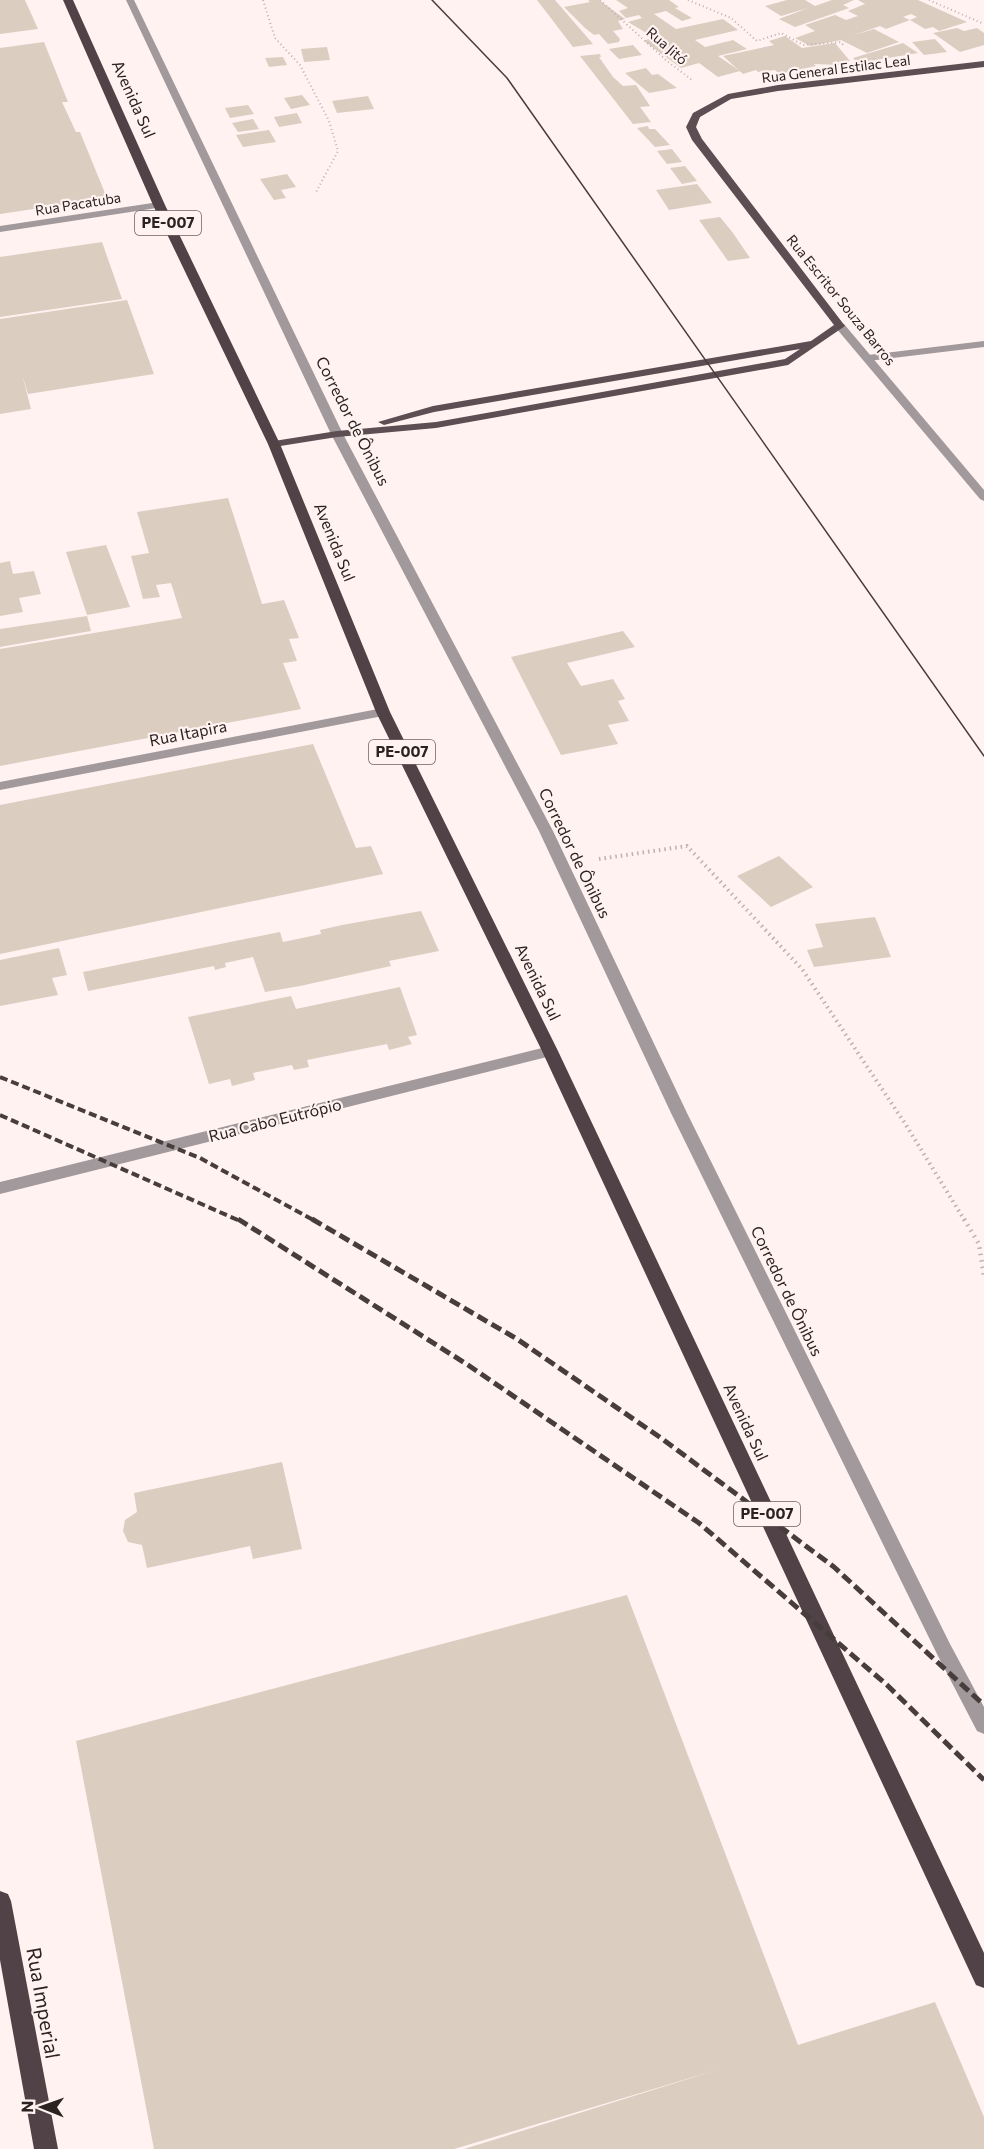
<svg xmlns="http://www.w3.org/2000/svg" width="984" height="2149" viewBox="0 0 984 2149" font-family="Commissioner,sans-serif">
<rect width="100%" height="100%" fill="#fff2f0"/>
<!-- building -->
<path fill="#dccdc1" d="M 0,0 L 25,0 L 38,29 L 0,34 Z
M 537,0 L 555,0 L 593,44 L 573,47 Z
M 588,0 L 599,0 L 625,19 L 618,21 L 623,29 L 613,31 L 620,39 L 619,42 L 608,44 L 599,34 L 594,35 L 585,28 L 564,7 L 590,2 Z
M 616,0 L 669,0 L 679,7 L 675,8 L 692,18 L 682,21 L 666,11 L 654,14 L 676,29 L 723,19 L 738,30 L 695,40 L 705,47 L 733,40 L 747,49 L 718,56 L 740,71 L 718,77 L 699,63 L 681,68 L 644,41 L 653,37 L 628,22 L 642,18 L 639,15 L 626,18 L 619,11 L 628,8 Z
M 787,0 L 805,0 L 815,6 L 832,0 L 854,0 L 843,5 L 849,8 L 795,27 L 779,19 L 808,8 L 781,16 L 765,6 Z
M 858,0 L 918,0 L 967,22 L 939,31 L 933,27 L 925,29 L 910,20 L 917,17 L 911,14 L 903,17 L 910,20 L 886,29 L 880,26 L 851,36 L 874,29 L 899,42 L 867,53 L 841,40 L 810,46 L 795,38 L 815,31 L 805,25 L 835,15 L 846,20 L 858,16 L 848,11 L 865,4 Z
M 957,28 L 964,31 L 977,28 L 984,33 L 984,45 L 960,52 L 933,33 Z
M 785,36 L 802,48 L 835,43 L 850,61 L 838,62 L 839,65 L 814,64 L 816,66 L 779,74 L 775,70 L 758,72 L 756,70 L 743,74 L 723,56 L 774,45 L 769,41 Z
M 935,39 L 947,52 L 924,55 L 912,42 Z
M 44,42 L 68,102 L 62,102 L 76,132 L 80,132 L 107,198 L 0,214 L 0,48 Z
M 903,43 L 918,53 L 858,63 L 853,58 Z
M 633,45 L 642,55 L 619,59 L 609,49 Z
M 327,47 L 330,60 L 304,62 L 301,49 Z
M 600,54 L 601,57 L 599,57 L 613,77 L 623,86 L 636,85 L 650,106 L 640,107 L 651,122 L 633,124 L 580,56 Z
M 283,57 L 287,65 L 269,67 L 265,58 Z
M 646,68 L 652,75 L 658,74 L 677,88 L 649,93 L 625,73 Z
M 302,95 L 310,105 L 291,109 L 284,98 Z
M 368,96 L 374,109 L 337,113 L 332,101 Z
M 248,105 L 254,114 L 230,118 L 225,108 Z
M 297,113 L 302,123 L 279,127 L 274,117 Z
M 253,119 L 259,129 L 238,132 L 232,123 Z
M 648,126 L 649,129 L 655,129 L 670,145 L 655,147 L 637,128 Z
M 269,130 L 276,142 L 243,147 L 236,135 Z
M 672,149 L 682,162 L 667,164 L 657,151 Z
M 685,166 L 697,181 L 682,184 L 670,168 Z
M 287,174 L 296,187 L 281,190 L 286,198 L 274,200 L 260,179 Z
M 697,184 L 712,203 L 669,210 L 656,190 Z
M 720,217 L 733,233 L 750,258 L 728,261 L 699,220 Z
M 102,242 L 122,299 L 0,317 L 0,257 Z
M 127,300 L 154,374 L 28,394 L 22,374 L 31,409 L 0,414 L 0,319 Z
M 228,498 L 262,604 L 284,600 L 299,638 L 289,639 L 297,661 L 283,663 L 301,709 L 0,766 L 0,649 L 182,618 L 171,583 L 156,585 L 160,597 L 143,599 L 131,556 L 149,553 L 137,512 Z
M 106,545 L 130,607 L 87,615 L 66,552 Z
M 10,561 L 13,574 L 34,571 L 41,594 L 19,598 L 23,612 L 0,616 L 0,563 Z
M 87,616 L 91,631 L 0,647 L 0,629 Z
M 623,631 L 635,647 L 567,663 L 581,686 L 613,679 L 625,699 L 618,701 L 629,721 L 608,725 L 618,744 L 561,755 L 511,657 Z
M 313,744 L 356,848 L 371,846 L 383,874 L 0,954 L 0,805 Z
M 779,856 L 813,887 L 771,907 L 737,876 Z
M 421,911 L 439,951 L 389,961 L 391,966 L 300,986 L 265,992 L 253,957 L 225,963 L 226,967 L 215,970 L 214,966 L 88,991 L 83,972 L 280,932 L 283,942 L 321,934 L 320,930 L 342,925 Z
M 875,917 L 891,957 L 814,967 L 807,950 L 823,947 L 815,924 Z
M 59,948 L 67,975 L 52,978 L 58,995 L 0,1006 L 0,960 Z
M 400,987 L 417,1035 L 408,1037 L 412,1044 L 389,1050 L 387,1044 L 307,1060 L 309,1067 L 294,1070 L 292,1065 L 253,1073 L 255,1080 L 232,1086 L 230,1079 L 209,1084 L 188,1017 L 291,996 L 296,1009 Z
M 282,1462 L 302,1549 L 253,1559 L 250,1546 L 147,1568 L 142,1545 L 128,1542 L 123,1531 L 125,1520 L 137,1512 L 134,1493 Z
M 627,1595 L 798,2045 L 935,2002 L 984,2117 L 984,2149 L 464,2149 L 720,2069 L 454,2149 L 154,2149 L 76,1741 Z"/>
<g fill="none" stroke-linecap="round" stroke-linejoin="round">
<!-- path-far2 -->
<path stroke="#bdb1b0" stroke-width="2" stroke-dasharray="1 3" stroke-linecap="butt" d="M 263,0 L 275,38 L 300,65 L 329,121 L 338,151 L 315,194
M 600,0 L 667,61 L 692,80
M 688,0 L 731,18 L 757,41 L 781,33 L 803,45 L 841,42 L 844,46
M 929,0 L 984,24"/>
<!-- path-far1 -->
<path stroke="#bdb1b0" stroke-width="4" stroke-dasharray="1.5 4" stroke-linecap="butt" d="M 599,859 L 687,846 L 802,969 L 906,1125 L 965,1221"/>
<!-- path -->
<path stroke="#bdb1b0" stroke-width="4.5" stroke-dasharray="1.5 5" stroke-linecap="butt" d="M 964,1219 L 979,1244 L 984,1276"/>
<!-- service -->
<path fill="#a1999b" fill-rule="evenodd" d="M 126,0 L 134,0 L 343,434 L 553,831 L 687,1113 L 950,1644 L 984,1707 L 984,1734 L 977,1731 L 938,1656 L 671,1113 L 539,831 L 331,434 Z
M 984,341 L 984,347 L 868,361 L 863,358 L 868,355 Z"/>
<!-- minor -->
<path fill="#a1999b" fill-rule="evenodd" d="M 159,202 L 164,205 L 163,207 L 0,232 L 0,226 Z
M 840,323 L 844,324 L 984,490 L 984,501 L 980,499 L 836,328 L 836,324 Z
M 383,708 L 388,709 L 389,712 L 388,715 L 0,790 L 0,782 Z"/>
<!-- tertiary -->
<path fill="#a1999b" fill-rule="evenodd" d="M 550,1046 L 557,1051 L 555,1055 L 0,1194 L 0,1182 Z"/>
<!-- primary -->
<path fill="#5c4e53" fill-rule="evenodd" d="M 984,61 L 984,67 L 778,91 L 731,99 L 700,117 L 696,127 L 702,139 L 845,326 L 788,365 L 436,428 L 337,437 L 274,447 L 268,444 L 274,441 L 337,431 L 436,422 L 785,359 L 800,349 L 434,412 L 384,425 L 378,422 L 433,406 L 811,341 L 834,325 L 692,140 L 686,127 L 693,113 L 728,94 L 778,85 Z"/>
<!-- trunk -->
<path fill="#504246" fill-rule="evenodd" d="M 63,0 L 73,0 L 165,205 L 280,444 L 390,712 L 558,1051 L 984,1953 L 984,1988 L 976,1985 L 542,1051 L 376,712 L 268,444 L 153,205 Z
M 0,1891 L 8,1894 L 11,1901 L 58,2149 L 34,2149 L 0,1960 Z"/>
<!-- tram -->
<path stroke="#463d3c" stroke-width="1.5" d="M 432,0 L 507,78 L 984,756"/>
<!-- rail-far1 -->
<path stroke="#463d3c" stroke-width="4" stroke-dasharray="8 4" stroke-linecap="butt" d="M 0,1077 L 200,1158 L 315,1221
M 0,1115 L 240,1221"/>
<!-- rail -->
<path stroke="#463d3c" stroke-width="5" stroke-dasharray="11 5" stroke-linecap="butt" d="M 238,1219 L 468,1365 L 699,1523 L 887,1685 L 984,1780
M 312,1219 L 517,1339 L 661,1438 L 834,1567 L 984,1705"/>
</g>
<g text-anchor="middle" stroke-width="4.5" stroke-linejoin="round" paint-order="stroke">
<!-- far-street labels -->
<g font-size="14" fill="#2b2322" stroke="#fff2f0">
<text transform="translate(667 46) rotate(41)" y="5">Rua Jitó</text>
<text transform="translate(836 69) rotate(-7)" y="5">Rua General Estilac Leal</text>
<text transform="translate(78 204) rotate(-9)" y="5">Rua Pacatuba</text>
<text transform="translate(841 300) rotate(51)" y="5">Rua Escritor Souza Barros</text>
</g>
<!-- shield labels -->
<g fill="#fff2f0" stroke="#6b6160" stroke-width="1.5">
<rect x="135" y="211" width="66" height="24" rx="4.5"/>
<rect x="369" y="740" width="66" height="24" rx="4.5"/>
<rect x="734" y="1502" width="66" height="24" rx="4.5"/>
</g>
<g font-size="15" font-weight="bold" fill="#2b2322">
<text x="168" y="228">PE-007</text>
<text x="402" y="757">PE-007</text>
<text x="767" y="1519">PE-007</text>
</g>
<!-- street labels -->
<g font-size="16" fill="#2b2322" stroke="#fff2f0">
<text transform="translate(134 99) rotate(66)" y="6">Avenida Sul</text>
<text transform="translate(353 421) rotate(63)" y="6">Corredor de Ônibus</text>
<text transform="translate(335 542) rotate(68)" y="6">Avenida Sul</text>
<text transform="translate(188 733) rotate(-11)" y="6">Rua Itapira</text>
<text transform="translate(575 853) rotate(64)" y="6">Corredor de Ônibus</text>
<text transform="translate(538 982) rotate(64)" y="6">Avenida Sul</text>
<text transform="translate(275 1120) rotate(-14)" y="6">Rua Cabo Eutrópio</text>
<text transform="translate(787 1291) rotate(64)" y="6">Corredor de Ônibus</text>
<text transform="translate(746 1422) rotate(65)" y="6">Avenida Sul</text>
</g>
<!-- near-street labels -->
<g font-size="20" fill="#2b2322" stroke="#fff2f0">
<text transform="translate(43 2003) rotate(80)" y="7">Rua Imperial</text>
</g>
</g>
<!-- north arrow -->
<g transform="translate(42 2107) rotate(271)" stroke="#fff2f0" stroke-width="4.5" paint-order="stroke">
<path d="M0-4.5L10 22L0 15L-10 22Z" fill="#2b2322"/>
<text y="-9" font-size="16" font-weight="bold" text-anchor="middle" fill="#2b2322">N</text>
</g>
</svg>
